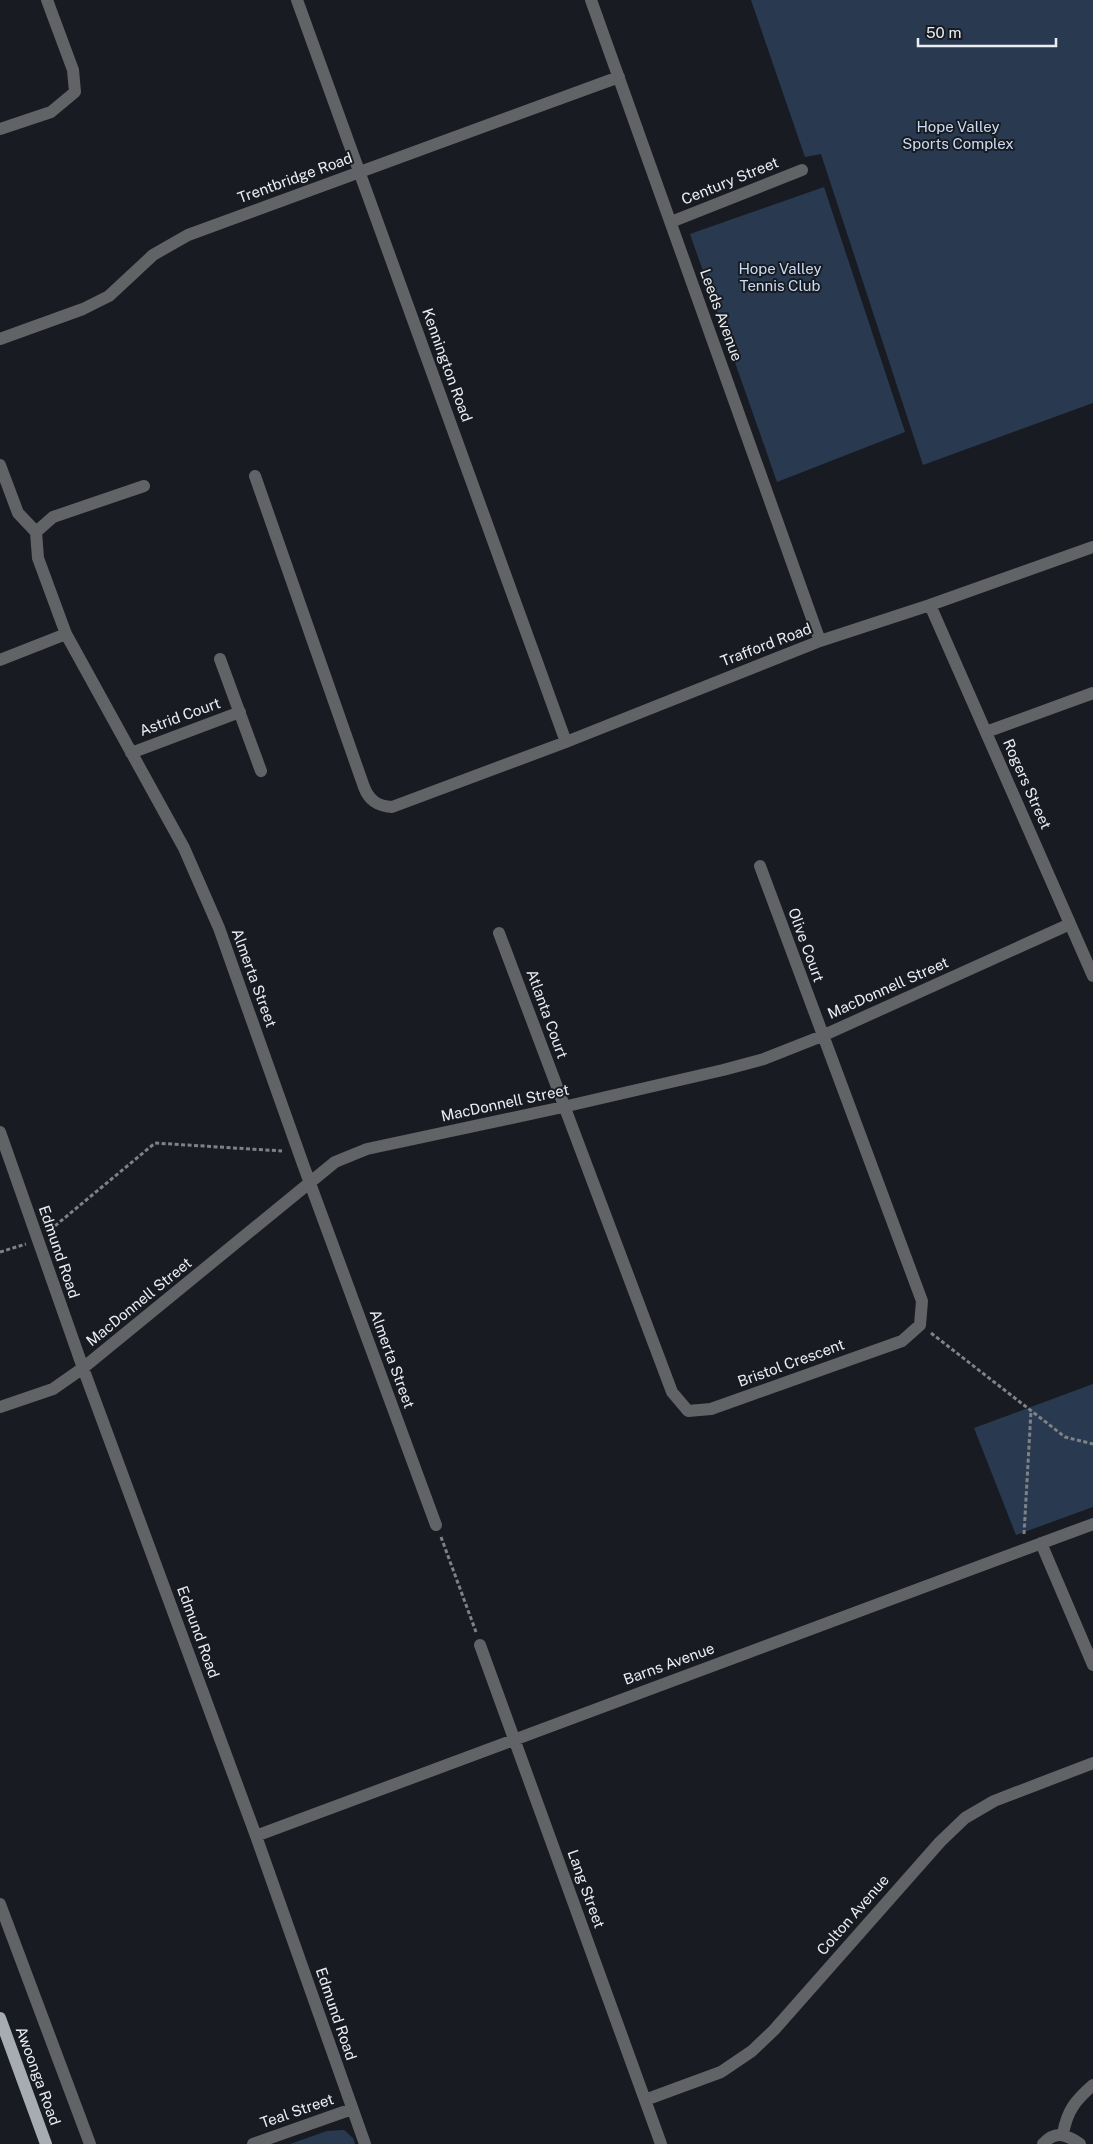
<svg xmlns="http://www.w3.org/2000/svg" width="1093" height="2144" viewBox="0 0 1093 2144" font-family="'Public Sans',sans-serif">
<rect width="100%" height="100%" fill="#181c22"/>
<!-- green -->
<path fill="#293a50" d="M 751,0 L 1093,0 L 1093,403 L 923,465 L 821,154 L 805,157 Z
M 824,187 L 905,432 L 777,482 L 690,234 Z
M 1093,1384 L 1093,1507 L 1016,1535 L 974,1428 Z
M 344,2130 L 353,2138 L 355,2144 L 290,2144 L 327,2131 Z"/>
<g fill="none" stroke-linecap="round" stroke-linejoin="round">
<!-- path -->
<path stroke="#7e8287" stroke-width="3" stroke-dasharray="4 2.5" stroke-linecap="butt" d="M 50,1230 L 155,1143 L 282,1151
M 0,1252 L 26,1244
M 931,1333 L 1065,1437 L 1093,1444
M 1024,1534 L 1031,1411
M 441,1537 L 476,1632"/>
<!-- minor -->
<path stroke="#616366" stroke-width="12" d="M 297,0 L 566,742
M 591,0 L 820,641
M 0,129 L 51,112 L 75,92 L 73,70 L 47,0
M 671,222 L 802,170
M 0,339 L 83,309 L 109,296 L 153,255 L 188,235 L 619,77
M 0,465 L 18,513 L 36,532 L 38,558 L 66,634 L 184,848 L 219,928 L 304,1167 L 436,1525
M 255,476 L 364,787 C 369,800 377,806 392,807 L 566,742 L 820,641 L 930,605 L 1093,547
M 36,532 L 53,517 L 144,486
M 930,605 L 1093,976
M 220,659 L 261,771
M 0,660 L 66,634
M 986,732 L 1093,693
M 131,753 L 240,712
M 499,933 L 672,1392 L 688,1411 L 711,1409 L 902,1341 L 920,1325 L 922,1301 L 760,866
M 0,1132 L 83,1368 L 256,1836 L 365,2144
M 0,1407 L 53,1389 L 83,1368 L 335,1162 L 367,1149 L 563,1107 L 723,1070 L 764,1059 L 822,1036 L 1070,924
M 1041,1543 L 1093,1665
M 480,1645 L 661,2144
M 256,1836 L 1093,1524
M 0,1904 L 90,2144
M 645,2100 L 721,2072 L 752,2051 L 774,2030 L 940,1842 L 965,1818 L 994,1801 L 1093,1763
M 1063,2134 C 1067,2110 1076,2100 1093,2085
M 253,2144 L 352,2109
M 1043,2144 C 1055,2130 1066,2134 1080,2144"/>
<!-- major -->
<path stroke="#a7acb2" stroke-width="12" d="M 0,2018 L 46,2144"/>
</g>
<g text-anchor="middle" stroke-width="4" stroke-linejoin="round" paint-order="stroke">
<!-- park labels -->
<g font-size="15" fill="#c9dcf4" stroke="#181c22">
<text x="958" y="132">Hope Valley<tspan x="958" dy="17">Sports Complex</tspan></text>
<text x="780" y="274">Hope Valley<tspan x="780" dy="17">Tennis Club</tspan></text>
</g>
<!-- street labels -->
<g font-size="15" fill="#eaedf1" stroke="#181c22">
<text transform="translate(295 178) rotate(-20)" y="5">Trentbridge Road</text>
<text transform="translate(730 181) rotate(-22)" y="5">Century Street</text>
<text transform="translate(721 315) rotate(70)" y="5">Leeds Avenue</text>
<text transform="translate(447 365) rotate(70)" y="5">Kennington Road</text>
<text transform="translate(766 645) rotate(-21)" y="5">Trafford Road</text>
<text transform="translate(180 717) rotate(-20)" y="5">Astrid Court</text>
<text transform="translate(1027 784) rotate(66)" y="5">Rogers Street</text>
<text transform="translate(806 945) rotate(70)" y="5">Olive Court</text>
<text transform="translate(254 978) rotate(70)" y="5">Almerta Street</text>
<text transform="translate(888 988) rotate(-24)" y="5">MacDonnell Street</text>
<text transform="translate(547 1014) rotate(70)" y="5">Atlanta Court</text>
<text transform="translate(505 1103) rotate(-12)" y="5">MacDonnell Street</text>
<text transform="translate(59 1252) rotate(71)" y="5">Edmund Road</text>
<text transform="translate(139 1302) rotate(-39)" y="5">MacDonnell Street</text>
<text transform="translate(392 1359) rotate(70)" y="5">Almerta Street</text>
<text transform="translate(791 1363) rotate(-20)" y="5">Bristol Crescent</text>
<text transform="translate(198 1632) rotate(70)" y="5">Edmund Road</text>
<text transform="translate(669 1664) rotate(-20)" y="5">Barns Avenue</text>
<text transform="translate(586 1889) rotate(70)" y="5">Lang Street</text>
<text transform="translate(853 1915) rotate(-49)" y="5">Colton Avenue</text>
<text transform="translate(336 2014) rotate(71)" y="5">Edmund Road</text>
<text transform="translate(38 2076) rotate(70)" y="5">Awoonga Road</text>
<text transform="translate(297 2111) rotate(-19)" y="5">Teal Street</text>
</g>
</g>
<!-- scale -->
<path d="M918 38v8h138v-8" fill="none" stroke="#eaedf1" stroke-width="2.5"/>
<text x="926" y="38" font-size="15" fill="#eaedf1" stroke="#181c22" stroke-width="4" paint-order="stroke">50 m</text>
</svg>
